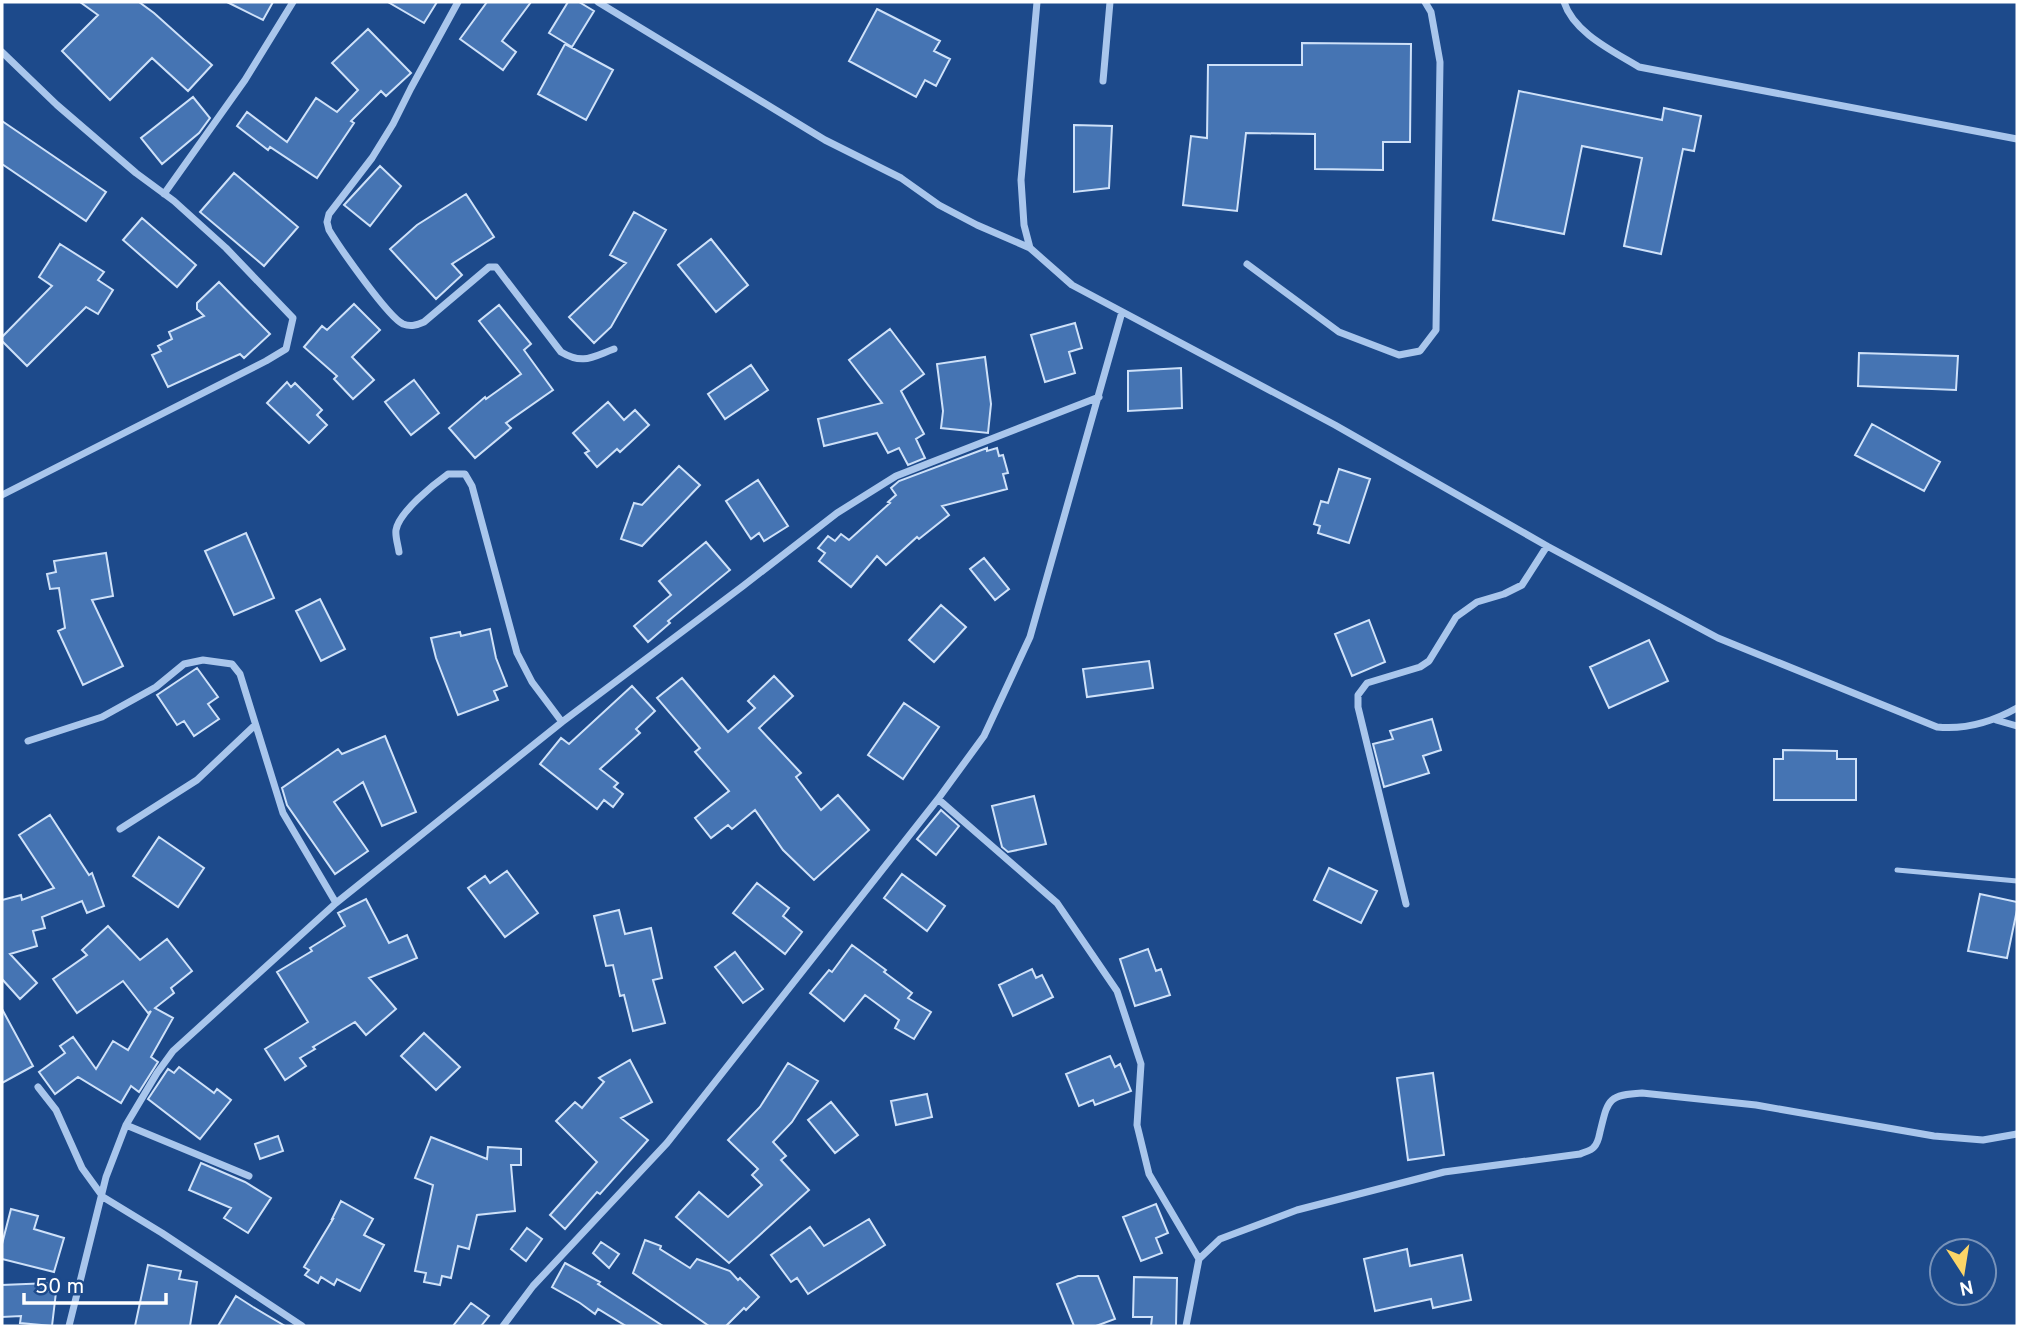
<svg xmlns="http://www.w3.org/2000/svg" width="2019" height="1328" viewBox="0 0 2019 1328" font-family="Overpass,sans-serif">
<rect width="100%" height="100%" fill="#1d4a8b"/>
<!-- building -->
<path fill="#4574b3" stroke="#cee1f9" stroke-width="2" d="M 80,2 L 139,2 L 154,13 L 212,65 L 188,91 L 152,58 L 110,100 L 62,51 L 98,15 Z
M 227,2 L 273,2 L 263,20 Z
M 388,2 L 437,2 L 424,23 Z
M 487,2 L 531,2 L 502,41 L 516,52 L 503,70 L 460,39 Z
M 568,2 L 579,2 L 594,11 L 572,47 L 549,33 Z
M 877,9 L 940,41 L 934,51 L 950,59 L 936,86 L 925,80 L 916,97 L 849,61 Z
M 368,29 L 411,73 L 386,96 L 381,91 L 351,121 L 354,123 L 317,178 L 270,147 L 268,150 L 237,126 L 247,112 L 287,142 L 316,98 L 337,112 L 358,90 L 332,63 Z
M 1302,43 L 1411,44 L 1410,142 L 1383,142 L 1383,170 L 1315,169 L 1315,134 L 1246,133 L 1237,211 L 1183,205 L 1191,136 L 1207,138 L 1208,65 L 1302,65 Z
M 565,44 L 613,70 L 586,120 L 538,94 Z
M 1519,91 L 1662,120 L 1664,108 L 1701,116 L 1694,151 L 1683,149 L 1661,254 L 1624,246 L 1642,158 L 1582,146 L 1564,234 L 1493,220 Z
M 193,97 L 210,118 L 199,133 L 162,164 L 141,138 Z
M 2,121 L 106,192 L 86,221 L 2,164 Z
M 1074,125 L 1112,126 L 1109,188 L 1074,192 Z
M 380,166 L 401,186 L 370,226 L 344,205 Z
M 234,173 L 298,227 L 264,266 L 200,212 Z
M 466,194 L 494,237 L 452,264 L 462,275 L 436,299 L 390,249 L 417,225 Z
M 634,212 L 666,230 L 611,327 L 594,343 L 569,317 L 626,263 L 610,255 Z
M 142,218 L 196,265 L 177,287 L 123,240 Z
M 711,239 L 748,285 L 716,312 L 678,265 Z
M 60,244 L 104,272 L 98,280 L 113,290 L 98,314 L 86,307 L 27,366 L 2,341 L 2,337 L 52,286 L 39,277 Z
M 219,282 L 270,334 L 244,358 L 240,354 L 168,387 L 152,355 L 161,351 L 158,346 L 172,339 L 169,332 L 204,316 L 197,309 L 197,303 Z
M 354,304 L 380,330 L 352,357 L 374,380 L 353,399 L 334,379 L 337,376 L 304,347 L 322,326 L 327,330 Z
M 499,305 L 531,344 L 524,350 L 553,390 L 506,423 L 511,428 L 475,458 L 449,428 L 485,397 L 486,399 L 521,374 L 479,321 Z
M 1075,323 L 1082,348 L 1069,352 L 1075,373 L 1045,382 L 1031,335 Z
M 890,329 L 924,374 L 901,391 L 924,434 L 916,439 L 925,458 L 908,465 L 899,448 L 888,453 L 877,433 L 824,446 L 818,419 L 882,403 L 849,360 Z
M 1859,353 L 1958,356 L 1956,390 L 1858,386 Z
M 985,357 L 991,404 L 988,433 L 941,428 L 943,411 L 937,364 Z
M 751,365 L 768,390 L 725,419 L 708,394 Z
M 1181,368 L 1182,408 L 1128,411 L 1128,371 Z
M 414,380 L 439,413 L 411,435 L 385,402 Z
M 287,382 L 291,387 L 295,383 L 322,410 L 317,415 L 327,425 L 309,443 L 267,403 Z
M 608,402 L 624,420 L 635,410 L 649,425 L 620,452 L 617,449 L 597,467 L 585,453 L 589,451 L 573,433 Z
M 1872,424 L 1940,462 L 1924,491 L 1855,455 Z
M 987,448 L 987,451 L 997,448 L 999,456 L 1003,455 L 1008,473 L 1003,474 L 1007,489 L 942,506 L 949,515 L 919,539 L 917,537 L 886,565 L 877,556 L 851,587 L 819,561 L 825,553 L 818,548 L 828,536 L 835,541 L 841,534 L 849,540 L 890,503 L 888,502 L 896,495 L 891,488 L 899,481 Z
M 679,466 L 700,485 L 642,546 L 621,539 L 634,503 L 642,505 Z
M 1339,469 L 1370,479 L 1349,543 L 1318,533 L 1320,526 L 1314,524 L 1321,501 L 1328,503 Z
M 758,480 L 788,526 L 764,541 L 759,533 L 751,539 L 726,501 Z
M 246,533 L 274,598 L 234,615 L 205,551 Z
M 706,542 L 730,570 L 668,621 L 670,623 L 648,642 L 634,626 L 671,595 L 659,581 Z
M 106,553 L 113,596 L 92,600 L 123,666 L 83,685 L 58,631 L 65,628 L 59,588 L 50,589 L 47,574 L 56,572 L 54,561 Z
M 984,558 L 1009,589 L 995,600 L 970,569 Z
M 320,599 L 345,649 L 321,661 L 296,611 Z
M 941,605 L 966,627 L 934,662 L 909,640 Z
M 1369,620 L 1385,662 L 1352,676 L 1335,634 Z
M 490,629 L 496,658 L 507,686 L 494,691 L 498,700 L 458,715 L 436,658 L 431,638 L 460,632 L 461,636 Z
M 1649,640 L 1668,681 L 1609,708 L 1590,667 Z
M 1149,661 L 1153,688 L 1087,697 L 1083,669 Z
M 197,668 L 218,697 L 208,704 L 219,719 L 194,736 L 184,721 L 177,725 L 157,695 Z
M 774,676 L 793,696 L 759,728 L 801,773 L 796,777 L 821,810 L 838,795 L 869,830 L 814,880 L 783,850 L 755,810 L 732,829 L 728,825 L 711,838 L 695,818 L 729,791 L 695,752 L 700,748 L 657,698 L 682,678 L 728,732 L 755,708 L 748,701 Z
M 632,686 L 655,711 L 636,729 L 640,733 L 600,769 L 618,783 L 614,787 L 623,794 L 613,807 L 604,800 L 597,809 L 540,764 L 561,738 L 569,744 Z
M 904,703 L 939,727 L 903,779 L 868,755 Z
M 1432,719 L 1441,750 L 1423,756 L 1429,773 L 1384,787 L 1373,744 L 1393,739 L 1390,731 Z
M 385,736 L 416,812 L 382,826 L 363,782 L 334,802 L 368,851 L 335,874 L 287,805 L 282,788 L 338,749 L 342,754 Z
M 1783,750 L 1837,751 L 1837,759 L 1856,759 L 1856,800 L 1774,800 L 1774,759 L 1783,759 Z
M 1034,796 L 1046,844 L 1008,852 L 1002,847 L 992,806 Z
M 941,810 L 959,826 L 936,855 L 917,839 Z
M 50,815 L 89,875 L 92,873 L 104,906 L 87,913 L 82,901 L 42,917 L 45,928 L 33,931 L 37,946 L 10,954 L 37,983 L 20,999 L 2,979 L 2,900 L 21,895 L 22,900 L 54,888 L 19,835 Z
M 159,837 L 204,868 L 178,907 L 133,876 Z
M 1329,868 L 1377,891 L 1361,923 L 1314,900 Z
M 507,871 L 538,913 L 505,937 L 468,888 L 485,876 L 490,883 Z
M 902,874 L 945,906 L 927,931 L 884,898 Z
M 757,883 L 789,908 L 783,916 L 802,932 L 785,954 L 733,913 Z
M 1980,894 L 2017,902 L 2017,910 L 2007,958 L 1968,951 Z
M 366,899 L 389,943 L 407,935 L 417,958 L 369,978 L 396,1009 L 366,1035 L 355,1022 L 313,1047 L 315,1049 L 300,1058 L 306,1066 L 285,1080 L 265,1049 L 308,1022 L 277,972 L 312,951 L 310,948 L 345,926 L 338,913 Z
M 619,910 L 625,934 L 651,928 L 662,978 L 653,980 L 665,1023 L 633,1031 L 624,995 L 620,996 L 613,965 L 606,966 L 594,916 Z
M 108,926 L 140,960 L 167,939 L 192,971 L 171,988 L 174,993 L 155,1008 L 173,1018 L 151,1057 L 158,1062 L 139,1092 L 131,1086 L 121,1103 L 78,1077 L 55,1094 L 39,1072 L 65,1053 L 60,1046 L 73,1037 L 96,1069 L 113,1041 L 128,1050 L 151,1011 L 148,1013 L 123,981 L 77,1013 L 53,979 L 87,955 L 82,950 Z
M 852,945 L 886,970 L 884,972 L 912,993 L 908,998 L 931,1012 L 914,1039 L 895,1028 L 899,1020 L 865,995 L 844,1021 L 810,993 L 829,970 L 832,972 Z
M 1148,949 L 1156,971 L 1161,969 L 1170,995 L 1135,1006 L 1120,959 Z
M 735,952 L 763,989 L 743,1003 L 715,967 Z
M 1032,969 L 1036,978 L 1042,975 L 1053,997 L 1013,1016 L 999,985 Z
M 2,1009 L 33,1066 L 2,1083 Z
M 424,1033 L 460,1067 L 436,1090 L 401,1056 Z
M 1110,1056 L 1115,1067 L 1120,1064 L 1131,1091 L 1095,1105 L 1093,1100 L 1079,1106 L 1066,1074 Z
M 630,1060 L 652,1102 L 621,1118 L 648,1140 L 600,1194 L 597,1192 L 565,1229 L 550,1215 L 597,1162 L 556,1121 L 575,1102 L 582,1108 L 604,1082 L 599,1078 Z
M 788,1063 L 818,1081 L 792,1122 L 773,1142 L 786,1156 L 781,1160 L 809,1190 L 729,1263 L 676,1217 L 699,1192 L 728,1217 L 762,1185 L 752,1175 L 758,1169 L 728,1140 L 760,1107 Z
M 179,1067 L 214,1093 L 217,1089 L 231,1100 L 200,1139 L 148,1099 L 168,1069 L 174,1073 Z
M 1433,1073 L 1444,1155 L 1408,1160 L 1397,1078 Z
M 927,1094 L 932,1117 L 896,1125 L 891,1101 Z
M 831,1102 L 858,1135 L 835,1153 L 808,1120 Z
M 278,1136 L 283,1151 L 260,1159 L 255,1144 Z
M 431,1137 L 487,1159 L 488,1147 L 521,1149 L 521,1165 L 511,1165 L 515,1211 L 477,1215 L 469,1249 L 458,1246 L 451,1278 L 442,1276 L 440,1285 L 424,1282 L 426,1273 L 415,1271 L 433,1185 L 415,1178 Z
M 201,1163 L 245,1182 L 271,1198 L 248,1233 L 224,1218 L 231,1208 L 189,1190 Z
M 341,1201 L 373,1219 L 364,1235 L 384,1245 L 360,1291 L 337,1279 L 334,1285 L 321,1277 L 318,1283 L 305,1275 L 309,1270 L 304,1267 L 333,1219 L 332,1219 Z
M 1156,1204 L 1168,1233 L 1156,1238 L 1162,1253 L 1141,1261 L 1123,1217 Z
M 11,1209 L 38,1216 L 34,1229 L 64,1238 L 54,1272 L 2,1259 L 2,1244 Z
M 869,1219 L 885,1245 L 808,1294 L 797,1278 L 791,1282 L 771,1255 L 810,1227 L 824,1246 Z
M 527,1228 L 542,1239 L 526,1261 L 511,1249 Z
M 645,1240 L 661,1246 L 660,1249 L 690,1268 L 697,1259 L 730,1271 L 738,1280 L 740,1278 L 759,1297 L 746,1310 L 744,1308 L 726,1326 L 709,1326 L 633,1273 Z
M 601,1242 L 619,1254 L 609,1268 L 593,1253 Z
M 1407,1249 L 1410,1266 L 1462,1255 L 1471,1300 L 1433,1308 L 1431,1299 L 1375,1311 L 1364,1259 Z
M 565,1263 L 600,1282 L 598,1284 L 663,1326 L 626,1326 L 598,1309 L 595,1314 L 580,1303 L 552,1287 Z
M 148,1265 L 181,1271 L 179,1279 L 197,1282 L 190,1326 L 135,1326 Z
M 1078,1276 L 1098,1276 L 1115,1319 L 1096,1326 L 1074,1326 L 1057,1284 Z
M 1134,1277 L 1177,1278 L 1176,1326 L 1151,1326 L 1152,1317 L 1133,1317 Z
M 50,1283 L 48,1291 L 56,1292 L 52,1326 L 20,1323 L 21,1316 L 2,1317 L 2,1285 Z
M 236,1296 L 253,1307 L 285,1326 L 218,1326 Z
M 471,1303 L 489,1316 L 481,1326 L 453,1326 Z"/>
<g fill="none" stroke-linecap="round" stroke-linejoin="round">
<!-- service -->
<path stroke="#a9c6ec" stroke-width="5" d="M 1897,870 L 2017,881"/>
<!-- minor -->
<path stroke="#a9c6ec" stroke-width="7" d="M 458,2 L 411,88 L 393,124 L 372,158 L 329,214 L 327,222 L 329,230 C 340,248 388,317 403,324 C 411,327 417,325 424,322 L 489,267 L 496,267 L 502,275 L 561,352 C 583,365 592,357 614,349
M 598,2 L 825,140 L 901,178 L 939,205 L 977,225 L 1030,248
M 1037,2 L 1021,180 L 1024,225 L 1030,248 L 1072,285 L 1335,425 L 1547,546 L 1718,638 L 1937,727 C 1966,730 1992,722 2017,708
M 1564,2 C 1574,33 1613,51 1639,67 L 2017,139
M 2,52 L 57,105 L 136,173 L 174,201 L 226,248 L 293,318 L 286,349 L 266,361 L 2,495
M 1103,81 L 1110,2
M 164,194 L 245,80 L 293,2
M 1247,264 L 1339,332 L 1399,355 L 1420,351 L 1436,330 L 1440,62 L 1431,12 L 1425,2
M 399,552 C 398,545 395,536 396,530 C 399,512 434,484 448,474 L 465,474 L 472,486 L 517,653 L 532,682 L 562,722
M 1996,720 L 2017,726
M 28,741 L 102,717 L 156,687 L 184,664 L 203,660 L 232,664 L 240,674 L 283,813 L 336,903
M 938,799 L 1057,903 L 1117,991 L 1141,1064 L 1137,1125 L 1149,1174 L 1199,1259
M 120,829 L 197,780 L 255,725
M 1406,904 L 1358,707 L 1358,695 L 1367,683 L 1420,667 L 1429,661 L 1456,617 L 1477,602 L 1504,594 L 1522,585 L 1547,546
M 38,1087 L 56,1110 L 82,1168 L 103,1197 L 162,1233 L 302,1326
M 126,1125 L 249,1176
M 69,1326 L 106,1177 L 126,1125 L 157,1073 L 173,1051 L 336,903 L 562,722 L 743,586 L 837,513 L 896,476 L 1099,397
M 503,1326 L 533,1286 L 667,1143 L 938,799 L 984,736 L 1030,637 L 1122,312
M 1186,1326 L 1199,1259 L 1220,1239 L 1297,1210 L 1444,1172 L 1580,1154 C 1584,1152 1591,1151 1594,1147 C 1598,1143 1599,1137 1600,1132 C 1608,1100 1607,1095 1642,1093 L 1756,1105 L 1934,1136 L 1983,1140 L 2017,1134"/>
</g>
<!-- border -->
<rect width="2019" height="1328" fill="none" stroke="#ffffff" stroke-width="7"/>
<!-- north arrow -->
<g transform="translate(1963 1272) rotate(168)"><circle r="33" fill="#1d4a8b" stroke="#7792b9" stroke-width="2"/>
<path d="M0-5L12 26L0 18L-12 26Z" fill="#fcd567"/>
<text y="-10" font-size="19" font-weight="bold" text-anchor="middle" fill="#ffffff">N</text>
</g>
<!-- scale -->
<path d="M24 1293v10h142v-10" fill="none" stroke="#ffffff" stroke-width="3.5"/>
<text x="35" y="1293" font-size="21" fill="#ffffff" stroke="#1d4a8b" stroke-width="5" paint-order="stroke">50 m</text>
</svg>
